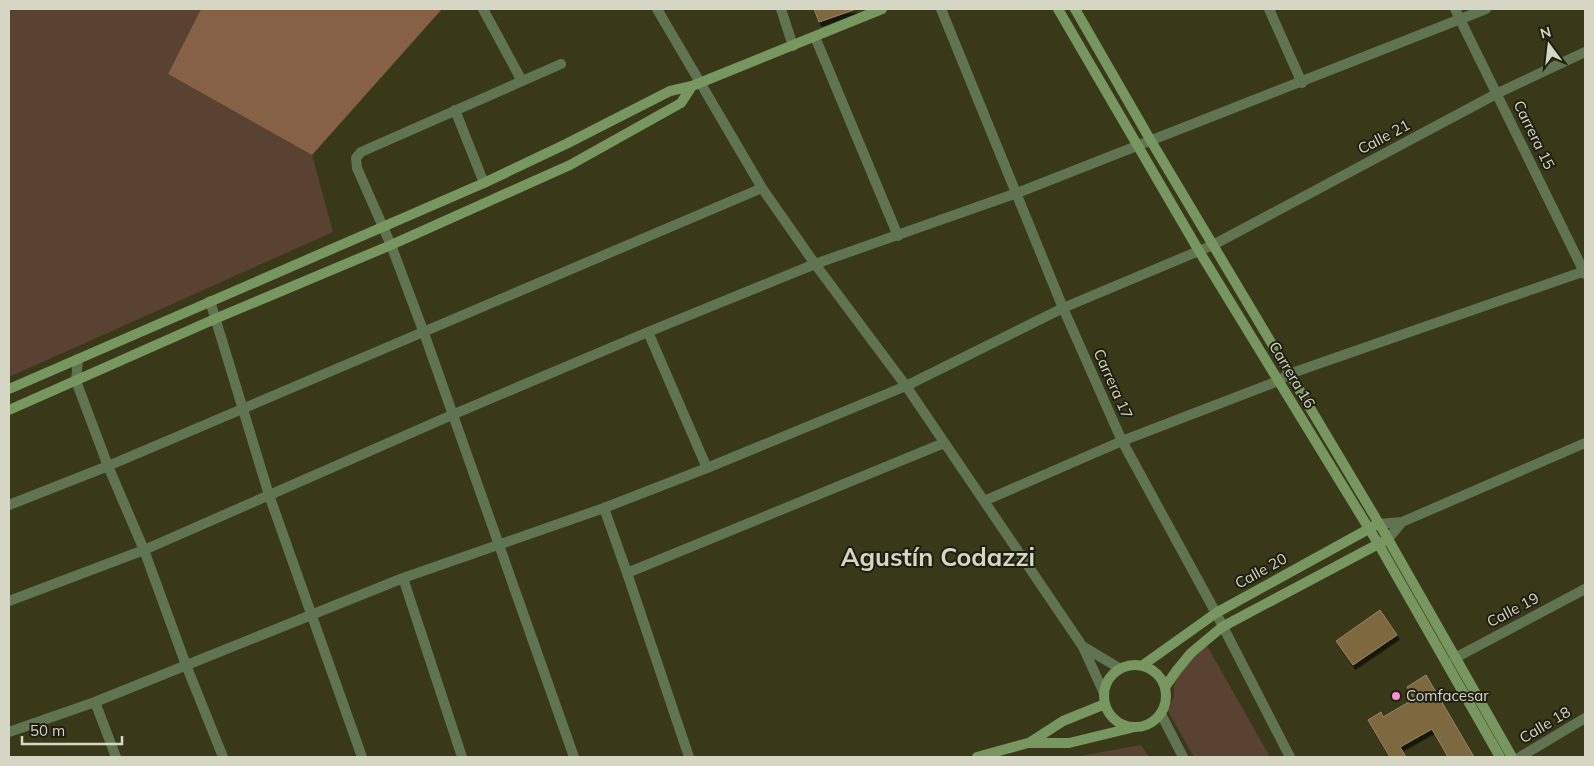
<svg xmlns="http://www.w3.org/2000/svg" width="1594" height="766" viewBox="0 0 1594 766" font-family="Mulish,sans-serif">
<defs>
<filter id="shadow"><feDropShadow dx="2.5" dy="4.5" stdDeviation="0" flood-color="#0009"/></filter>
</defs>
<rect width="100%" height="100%" fill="#393819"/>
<!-- green -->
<path fill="#594231" d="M 9,9 L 201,9 L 168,74 L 312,155 L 333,232 L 9,377 Z
M 1206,644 L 1270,757 L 1194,757 L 1168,711 L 1174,696 L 1174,686 L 1181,668 Z
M 1141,745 L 1149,757 L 1075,757 Z"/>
<!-- forest -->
<path fill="#876145" d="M 201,9 L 442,9 L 312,155 L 168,74 Z"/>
<!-- building -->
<path fill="#7e683f" stroke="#958566" filter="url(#shadow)" d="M 814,9 L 856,9 L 819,22 Z
M 1380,610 L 1397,635 L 1353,665 L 1336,641 Z
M 1426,675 L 1474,757 L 1448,757 L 1432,729 L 1400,747 L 1406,757 L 1390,757 L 1368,720 L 1381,712 L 1383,717 L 1414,699 L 1407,687 Z"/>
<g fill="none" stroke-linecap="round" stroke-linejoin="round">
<!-- street -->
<path stroke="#617452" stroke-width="10" d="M 483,9 L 522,81
M 657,9 L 762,188 L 815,264 L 906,386 L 984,501 L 1083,647 L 1103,691
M 781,9 L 793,46
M 941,9 L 1063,308 L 1122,441 L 1216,613 L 1290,757
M 1269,9 L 1302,83
M 1455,9 L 1585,274
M 815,37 L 898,236
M 561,64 L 361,152 L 356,158 L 357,168 L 391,245 L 424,333 L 574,757
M 455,110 L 484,183
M 210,301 L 269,495 L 362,757
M 648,332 L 707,468
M 78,359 L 76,381 L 108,466 L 144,550 L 186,665 L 223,757
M 984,501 L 1122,441 L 1278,381 L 1289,374 L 1585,271
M 9,505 L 108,466 L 762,188
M 604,508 L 627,573 L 689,757
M 1379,524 L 1402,522 L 1585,443
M 1388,539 L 1402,522
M 627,573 L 944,443
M 403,578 L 462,757
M 9,601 L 144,550 L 452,415 L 648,332 L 815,264 L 1017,193 L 1486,9
M 1084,647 L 1119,668
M 1455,658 L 1585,589
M 95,702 L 116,757
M 1161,714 L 1183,757
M 9,732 L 95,702 L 403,578 L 604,508 L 707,468 L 906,386 L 1063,308 L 1213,245 L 1498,93 L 1585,52
M 1520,757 L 1585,718"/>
<!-- secondary -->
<path stroke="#789660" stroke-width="10" d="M 1058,9 L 1199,251 L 1379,545 L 1500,757
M 1075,9 L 1151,141 L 1384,532 L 1512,757
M 9,389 L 484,183 L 566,144 L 670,91 L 692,86 L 882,9
M 9,410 L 217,318 L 391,245 L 570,165 L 681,103 L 692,86
M1104 696a31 31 0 1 1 62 0a31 31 0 1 1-62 0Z
M 1143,665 L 1216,613 L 1374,526
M 1165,687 L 1177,670 L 1191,653 L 1222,627 L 1384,541
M 1029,743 L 1063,721 L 1105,704
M 977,757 L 1028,743 L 1069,743 L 1131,728"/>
</g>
<!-- markers -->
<circle fill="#f790cf" stroke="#1f1f11" stroke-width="2" cx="1396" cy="696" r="5"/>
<g text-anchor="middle" stroke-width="4" stroke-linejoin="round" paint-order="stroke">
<!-- street labels -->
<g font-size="15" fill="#d6d6c4" stroke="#1f1f11">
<text transform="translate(1534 135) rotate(64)" y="5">Carrera 15</text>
<text transform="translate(1384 137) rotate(-28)" y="5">Calle 21</text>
<text transform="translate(1292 375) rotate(59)" y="5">Carrera 16</text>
<text transform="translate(1113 384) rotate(66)" y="5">Carrera 17</text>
<text transform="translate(1261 571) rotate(-29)" y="5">Calle 20</text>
<text transform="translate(1513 610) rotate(-28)" y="5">Calle 19</text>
<text transform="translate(1545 725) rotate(-31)" y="5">Calle 18</text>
</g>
<!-- poi labels -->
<g font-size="15" fill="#d6d6c4" stroke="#1f1f11" text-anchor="start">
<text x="1406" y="701">Comfacesar</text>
</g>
<!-- town labels -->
<g font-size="25" font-weight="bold" fill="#d6d6c4" stroke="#1f1f11">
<text x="938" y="566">Agustín Codazzi</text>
</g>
</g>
<!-- border -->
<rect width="1594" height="766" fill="none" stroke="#d6d6c4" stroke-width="20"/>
<!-- north arrow -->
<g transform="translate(1549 45) rotate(345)" stroke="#1f1f11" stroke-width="4" paint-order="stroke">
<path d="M0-4L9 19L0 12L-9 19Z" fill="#d6d6c4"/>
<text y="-8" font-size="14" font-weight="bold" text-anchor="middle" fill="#d6d6c4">N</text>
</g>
<!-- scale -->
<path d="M22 736v8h100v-8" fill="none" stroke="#d6d6c4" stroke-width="2.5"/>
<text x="30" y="736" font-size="15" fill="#d6d6c4" stroke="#1f1f11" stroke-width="4" paint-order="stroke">50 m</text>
</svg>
